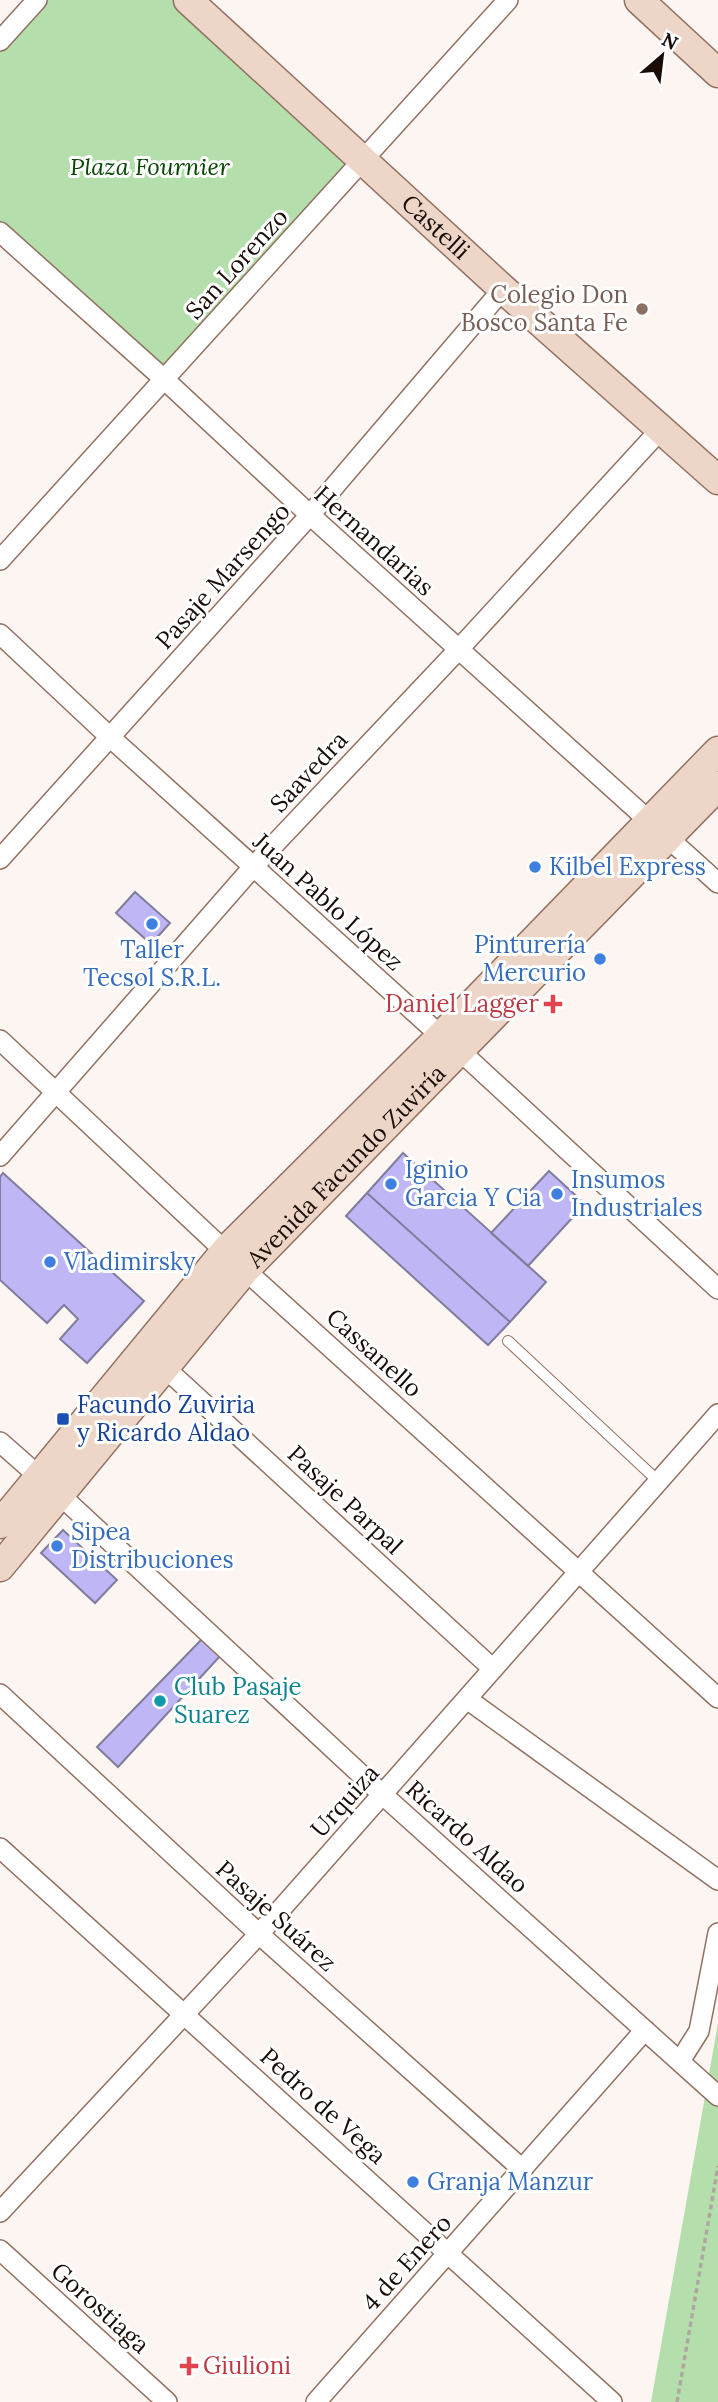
<svg xmlns="http://www.w3.org/2000/svg" width="718" height="2402" viewBox="0 0 718 2402" font-family="Lora,serif">
<rect width="100%" height="100%" fill="#fcf5f1"/>
<!-- green -->
<path fill="#b4dfac" d="M 37,0 L 188,0 L 363,161 L 165,380 L 0,232 L 0,41 Z
M 718,2023 L 718,2402 L 651,2402 Z"/>
<!-- building -->
<path fill="#beb6f5" stroke="#807c9c" stroke-width="2" d="M 135,892 L 170,923 L 151,944 L 116,913 Z
M 403,1153 L 546,1282 L 510,1322 L 367,1193 Z
M 549,1171 L 585,1204 L 528,1266 L 491,1233 Z
M 3,1173 L 144,1301 L 87,1363 L 60,1339 L 78,1319 L 64,1305 L 47,1323 L 0,1280 L 0,1177 Z
M 367,1193 L 510,1322 L 488,1345 L 346,1216 Z
M 63,1530 L 117,1580 L 95,1603 L 41,1553 Z
M 203,1638 L 221,1655 L 118,1767 L 97,1747 Z"/>
<g fill="none" stroke-linecap="round" stroke-linejoin="round">
<!-- service casing -->
<g stroke="#927161" stroke-width="12">
<path id="service" d="M 508,1341 L 658,1481"/>
</g>
<!-- minor casing -->
<g stroke="#927161" stroke-width="22">
<path id="minor" d="M 0,41 L 37,0
M 0,232 L 165,380 L 310,515 L 718,883
M 0,560 L 508,0
M 0,634 L 111,738 L 441,1036 L 460,1051 L 718,1289
M 0,859 L 310,515 L 503,289
M 0,1040 L 245,1270 L 718,1698
M 0,1156 L 253,867 L 458,650 L 661,429
M 164,1367 L 493,1669
M 0,1442 L 59,1494 L 383,1795 L 718,2096
M 0,1694 L 259,1934 L 523,2170
M 467,1699 L 718,1880
M 0,1848 L 612,2402
M 680,2061 L 699,2031 L 718,1933
M 0,2212 L 259,1934 L 718,1414
M 0,2250 L 167,2402
M 316,2402 L 645,2030"/>
</g>
<!-- secondary casing -->
<g stroke="#927161" stroke-width="31">
<g id="secondary">
<path id="s1" d="M 188,0 L 503,289 L 718,480"/>
<path d="M 639,0 L 718,73"/>
<path d="M 0,1524 L 226,1250 L 441,1036 L 718,751"/>
<path id="s2" d="M 0,1567 L 245,1270 L 718,786"/>
</g>
</g>
<!-- path -->
<path stroke="#afa6a2" stroke-width="3.5" stroke-dasharray="5 3.5" stroke-linecap="butt" d="M 677,2402 L 718,2166"/>
<!-- service -->
<use href="#service" stroke="#fff" stroke-width="10"/>
<!-- minor -->
<use href="#minor" stroke="#fff" stroke-width="19"/>
<!-- secondary -->
<use href="#secondary" stroke="#edd6c8" stroke-width="28"/>
</g>
<!-- markers -->
<circle fill="#8d6e63" stroke="#fff" stroke-width="2.5" cx="642" cy="309" r="7"/>
<g fill="#3f7fe0" stroke="#fff" stroke-width="2.5">
<circle cx="535" cy="867" r="7"/>
<circle cx="152" cy="924" r="7"/>
<circle cx="600" cy="959" r="7"/>
<circle cx="391" cy="1184" r="7"/>
<circle cx="557" cy="1194" r="7"/>
<circle cx="50" cy="1262" r="7"/>
<circle cx="57" cy="1546" r="7"/>
<circle cx="413" cy="2182" r="7"/>
</g>
<g fill="#e0444e" stroke="#fff" stroke-width="2.5">
<path d="M549.5 993.5h7v7h7v7h-7v7h-7v-7h-7v-7h7z"/>
<path d="M185.5 2355.5h7v7h7v7h-7v7h-7v-7h-7v-7h7z"/>
</g>
<rect fill="#1a4fb4" stroke="#fff" stroke-width="2.5" x="56" y="1412" width="14" height="14" rx="3.5"/>
<circle fill="#0f9aa8" stroke="#fff" stroke-width="2.5" cx="160" cy="1701" r="7"/>
<g text-anchor="middle" stroke-width="6" stroke-linejoin="round" paint-order="stroke">
<!-- park labels -->
<g font-size="24" font-style="italic" fill="#074800" stroke="#fff">
<text x="150" y="175">Plaza Fournier</text>
</g>
<!-- street labels -->
<g font-size="24" fill="#1a0d08" stroke="#fff">
<text dy="8" stroke="none"><textPath href="#s1" startOffset="336">Castelli</textPath></text>
<text transform="translate(237 264) rotate(-48)" y="8">San Lorenzo</text>
<text transform="translate(374 541) rotate(42)" y="8">Hernandarias</text>
<text transform="translate(223 576) rotate(-48)" y="8">Pasaje Marsengo</text>
<text transform="translate(309 772) rotate(-47)" y="8">Saavedra</text>
<text transform="translate(328 902) rotate(42)" y="8">Juan Pablo López</text>
<text dy="8" stroke="none"><textPath href="#s2" startOffset="530">Avenida Facundo Zuviría</textPath></text>
<text transform="translate(374 1353) rotate(42)" y="8">Cassanello</text>
<text transform="translate(345 1500) rotate(43)" y="8">Pasaje Parpal</text>
<text transform="translate(345 1801) rotate(-48)" y="8">Urquiza</text>
<text transform="translate(467 1837) rotate(42)" y="8">Ricardo Aldao</text>
<text transform="translate(276 1916) rotate(42)" y="8">Pasaje Suárez</text>
<text transform="translate(323 2106) rotate(42)" y="8">Pedro de Vega</text>
<text transform="translate(407 2263) rotate(-48)" y="8">4 de Enero</text>
<text transform="translate(100 2308) rotate(42)" y="8">Gorostiaga</text>
</g>
<!-- education labels -->
<g font-size="24" fill="#785e54" stroke="#fff" text-anchor="end">
<text x="628" y="303">Colegio Don<tspan x="628" dy="28">Bosco Santa Fe</tspan></text>
</g>
<!-- shop labels -->
<g font-size="24" fill="#366cbe" stroke="#fff" text-anchor="start">
<text x="549" y="875">Kilbel Express</text>
<text x="586" y="953" text-anchor="end">Pinturería<tspan x="586" dy="28">Mercurio</tspan></text>
<text x="152" y="958" text-anchor="middle">Taller<tspan x="152" dy="28">Tecsol S.R.L.</tspan></text>
<text x="405" y="1178">Iginio<tspan x="405" dy="28">Garcia Y Cia</tspan></text>
<text x="571" y="1188">Insumos<tspan x="571" dy="28">Industriales</tspan></text>
<text x="64" y="1270">Vladimirsky</text>
<text x="71" y="1540">Sipea<tspan x="71" dy="28">Distribuciones</tspan></text>
<text x="427" y="2190">Granja Manzur</text>
</g>
<!-- health labels -->
<g font-size="24" fill="#be3a42" stroke="#fff" text-anchor="end">
<text x="539" y="1012">Daniel Lagger</text>
<text x="203" y="2374" text-anchor="start">Giulioni</text>
</g>
<!-- transit labels -->
<g font-size="24" fill="#164399" stroke="#fff" text-anchor="start">
<text x="77" y="1413">Facundo Zuviria<tspan x="77" dy="28">y Ricardo Aldao</tspan></text>
</g>
<!-- culture labels -->
<g font-size="24" fill="#0d838f" stroke="#fff" text-anchor="start">
<text x="174" y="1695">Club Pasaje<tspan x="174" dy="28">Suarez</tspan></text>
</g>
</g>
<!-- north arrow -->
<g transform="translate(662 56) rotate(28)" stroke="#ffffff" stroke-width="5" paint-order="stroke">
<path d="M0-5L12 26L0 18L-12 26Z" fill="#1a0d08"/>
<text y="-10" font-size="19" font-weight="bold" text-anchor="middle" fill="#1a0d08">N</text>
</g>
</svg>
